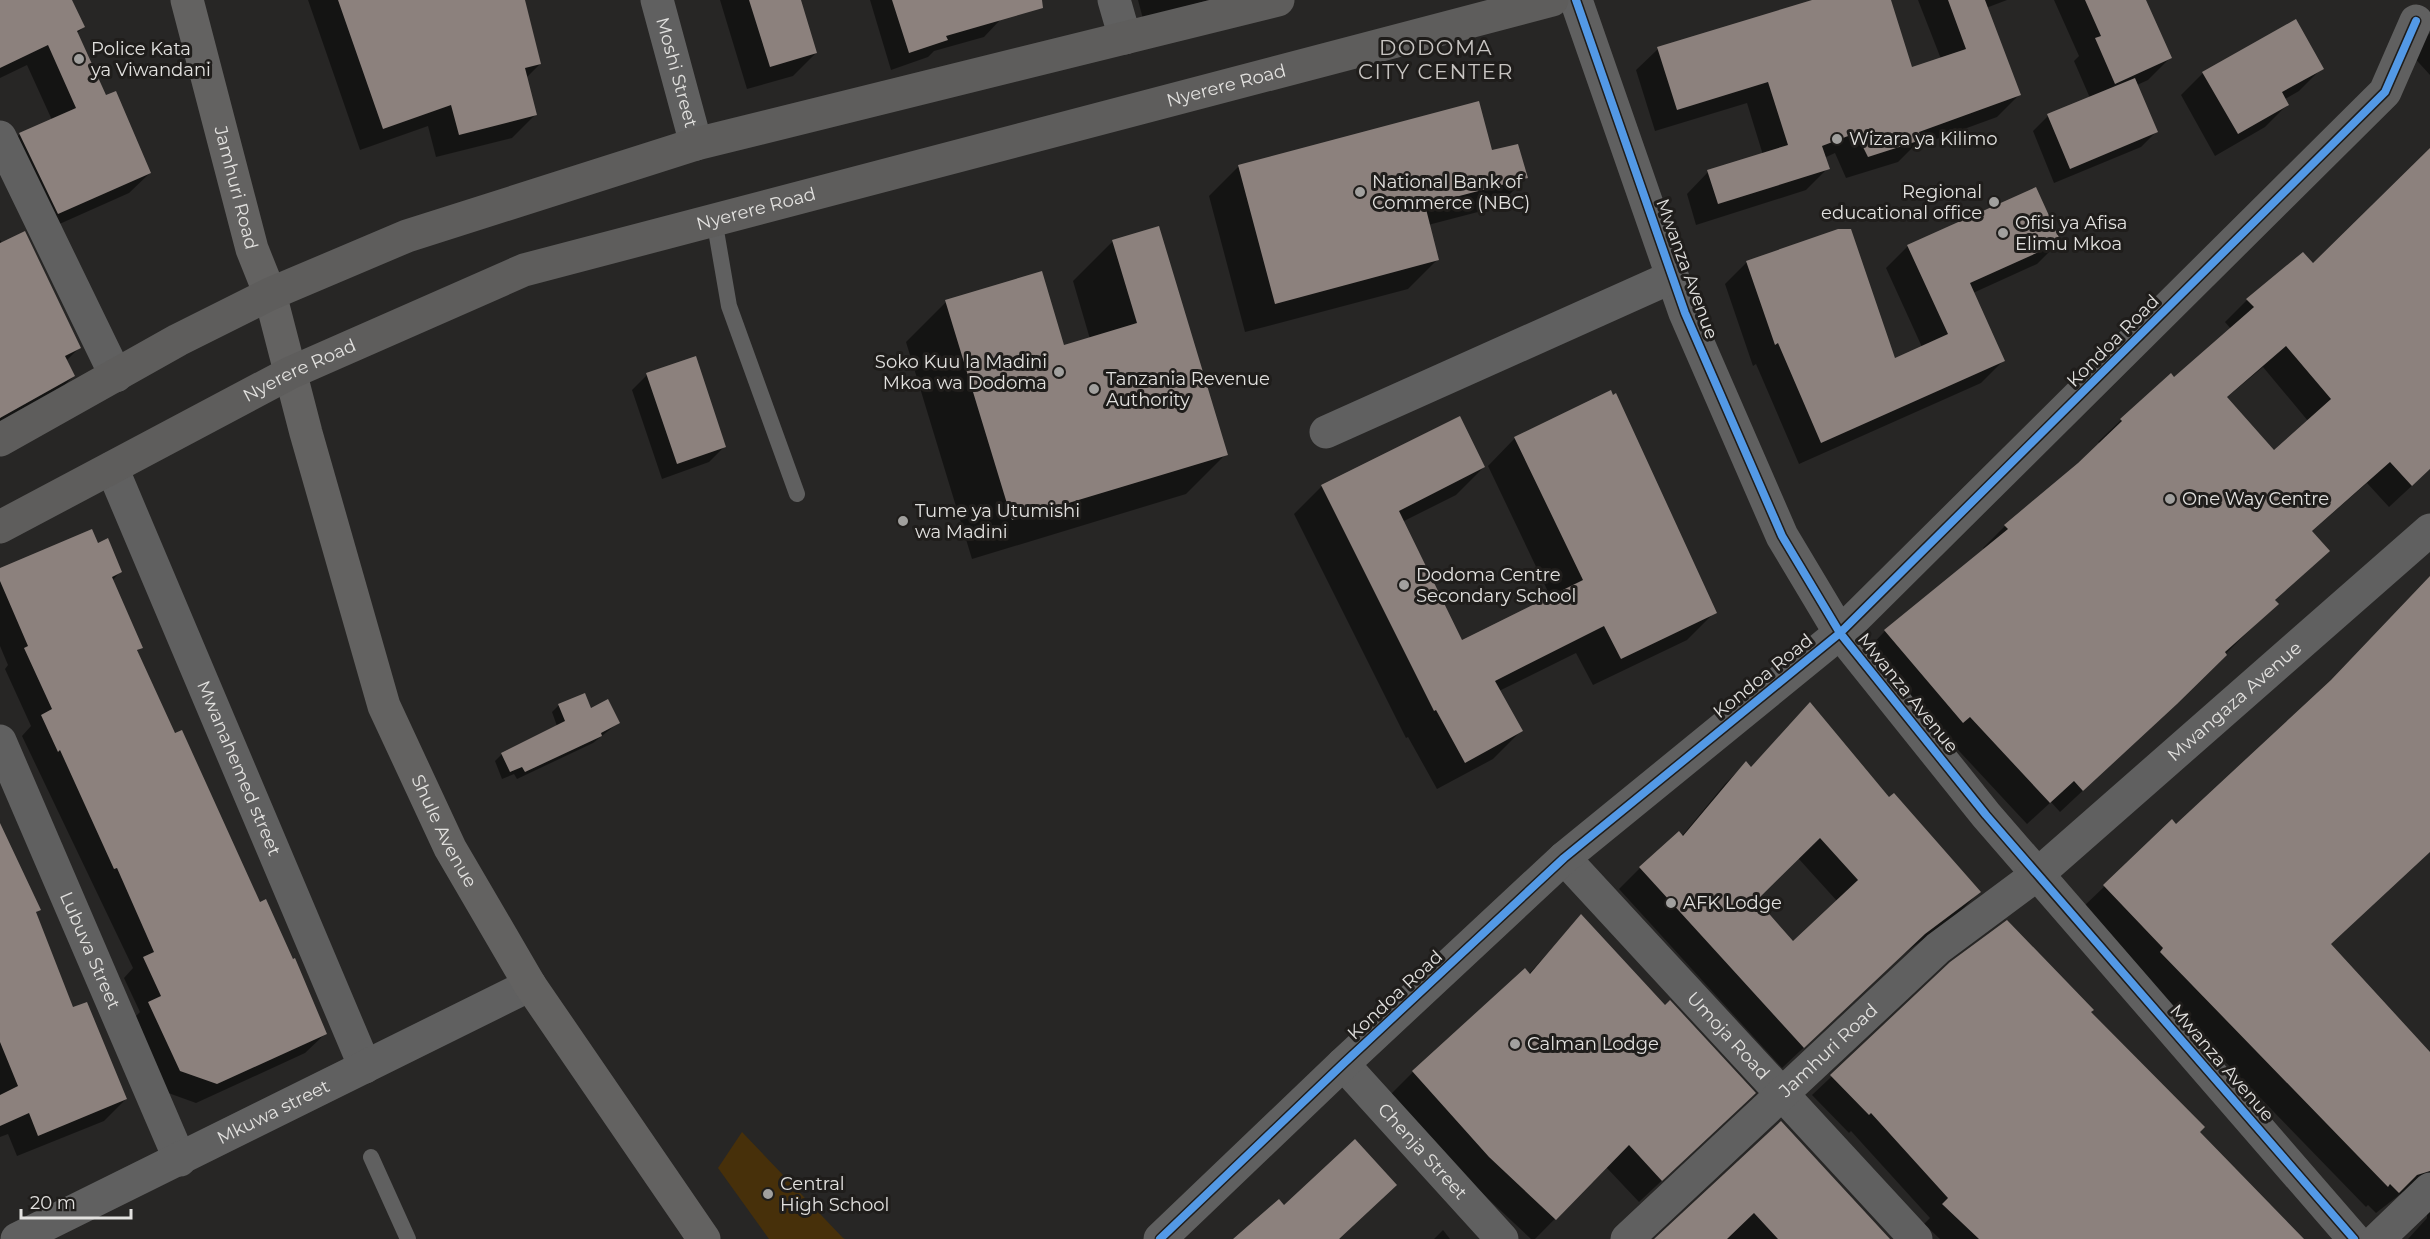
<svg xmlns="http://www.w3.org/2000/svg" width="2430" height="1239" viewBox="0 0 2430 1239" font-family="Montserrat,sans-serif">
<rect width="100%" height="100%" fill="#272625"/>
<!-- green -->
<path fill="#47300a" d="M 742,1132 L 843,1238 L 845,1239 L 769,1239 L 718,1168 Z"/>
<!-- shadow -->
<path fill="#0007" fill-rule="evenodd" d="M 0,0 L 71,0 L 84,27 L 76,34 L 105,97 L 150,173 L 129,193 L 37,234 L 0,154 L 20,134 L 52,120 L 27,65 L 0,78 Z
M 308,0 L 523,0 L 540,64 L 526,78 L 535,115 L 512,138 L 436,157 L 428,126 L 360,150 Z
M 720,0 L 800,0 L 816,53 L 793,76 L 747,89 Z
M 870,0 L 1006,0 L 1001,19 L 984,37 L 934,51 L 928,57 L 891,70 Z
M 1138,0 L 1209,0 L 1143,19 Z
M 1818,0 L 1890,0 L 1911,69 L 1941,59 L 1918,0 L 2007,0 L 1986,8 L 2019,95 L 1997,117 L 1912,148 L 1898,162 L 1846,178 L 1835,153 L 1824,158 L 1828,168 L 1806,190 L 1696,225 L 1687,194 L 1708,172 L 1763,155 L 1747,103 L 1655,131 L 1636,70 L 1658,49 Z
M 2054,0 L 2144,0 L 2170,58 L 2148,80 L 2137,85 L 2156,132 L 2141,147 L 2054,183 L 2033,131 L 2048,116 L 2090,98 L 2074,61 L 2079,56 Z
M 2430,33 L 2430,75 L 2410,53 Z
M 2322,68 L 2299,91 L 2285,99 L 2288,104 L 2265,127 L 2215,156 L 2181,95 L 2203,73 Z
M 1478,103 L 1491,152 L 1526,178 L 1497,207 L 1428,225 L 1438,259 L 1408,289 L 1245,332 L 1209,196 L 1238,167 Z
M 2430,173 L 2430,469 L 2389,507 L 2367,483 L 2311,532 L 2305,573 L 2274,601 L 2254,626 L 2152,726 L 2060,812 L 2051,802 L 2027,824 L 1947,738 L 1940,744 L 1863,654 L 1885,631 L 1985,550 L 1983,548 L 2005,526 L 2100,444 L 2098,442 L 2121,420 L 2171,375 L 2174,379 L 2231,329 L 2225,322 L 2247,300 L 2313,265 ZM 2263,367 L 2308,421 L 2274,452 L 2226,398 Z
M 0,240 L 80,347 L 66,361 L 74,376 L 53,396 L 0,427 Z
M 1113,241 L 1226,454 L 1186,494 L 972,559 L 906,342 L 946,302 L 1063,347 L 1090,339 L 1073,281 Z
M 2059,242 L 2037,264 L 1973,293 L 2003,361 L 1981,383 L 1799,464 L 1756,364 L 1753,366 L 1725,284 L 1747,262 L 1894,360 L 1922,347 L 1886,268 L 1908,246 Z
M 647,375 L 724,447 L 709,462 L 662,479 L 632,390 Z
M 1515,438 L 1715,612 L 1687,640 L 1593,685 L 1576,653 L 1499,691 L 1521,731 L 1493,759 L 1437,789 L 1408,737 L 1406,738 L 1294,514 L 1322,486 L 1484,467 L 1456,495 L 1402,522 L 1462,642 L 1551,598 L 1488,466 Z
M 97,545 L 120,572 L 112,581 L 141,647 L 136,652 L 174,735 L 325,1034 L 305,1053 L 196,1103 L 160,1090 L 129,1023 L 140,1012 L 124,978 L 133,968 L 22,736 L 31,726 L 5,669 L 8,665 L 0,646 L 0,569 Z
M 559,705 L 590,710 L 618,723 L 593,743 L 517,779 L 514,774 L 502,779 L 495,761 L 502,754 L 557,726 L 552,712 Z
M 1789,725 L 1889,799 L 1979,892 L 1959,913 L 1902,955 L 1782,1068 L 1619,889 L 1640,868 L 1682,836 L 1725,784 L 1746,763 L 1750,768 ZM 1798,858 L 1837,901 L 1793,943 L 1755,900 Z
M 2176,826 L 2430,851 L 2329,945 L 2430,1054 L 2430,1239 L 2408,1239 L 2427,1218 L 2427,1207 L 2414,1192 L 2403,1192 L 2376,1213 L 2368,1205 L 2366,1207 L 2140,974 L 2143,971 L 2083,907 L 2105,886 Z
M 0,827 L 39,909 L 35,914 L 73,1009 L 126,1099 L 104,1121 L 17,1156 L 8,1134 L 0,1137 Z
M 1581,916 L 1732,1115 L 1639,1202 L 1606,1167 L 1535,1239 L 1531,1239 L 1467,1179 L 1391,1094 L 1413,1072 L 1529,974 Z
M 1951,964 L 2089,1012 L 2198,1132 L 2303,1239 L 1940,1239 L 1924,1224 L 1930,1218 L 1851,1131 L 1849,1133 L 1812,1095 Z
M 1781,1123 L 1888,1239 L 1657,1239 Z
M 1443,1230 L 1450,1239 L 1434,1239 Z"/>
<!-- building -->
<path fill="#8c817d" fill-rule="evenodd" d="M 0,0 L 72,0 L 85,27 L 77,31 L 106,95 L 116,91 L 151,173 L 58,214 L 19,133 L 76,108 L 48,45 L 0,68 Z
M 338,0 L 525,0 L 541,64 L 525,68 L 537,115 L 459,135 L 451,105 L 383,129 Z
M 749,0 L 801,0 L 817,53 L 770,67 Z
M 892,0 L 1042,0 L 1043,8 L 946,36 L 948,40 L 909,53 Z
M 1812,0 L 1891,0 L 1912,67 L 1966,49 L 1948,0 L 1985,0 L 2021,95 L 1919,132 L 1921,140 L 1868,157 L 1856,133 L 1822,146 L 1830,169 L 1718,204 L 1707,170 L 1788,145 L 1768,82 L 1677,110 L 1657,47 Z
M 2085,0 L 2146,0 L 2172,58 L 2115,84 L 2095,38 L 2101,36 Z
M 2296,19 L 2324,69 L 2282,92 L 2289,105 L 2238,134 L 2202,72 Z
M 2135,78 L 2158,132 L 2070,169 L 2047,114 Z
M 1479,101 L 1492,150 L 1518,144 L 1528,178 L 1425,205 L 1439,260 L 1275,304 L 1238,165 Z
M 2430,148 L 2430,469 L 2412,486 L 2390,462 L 2312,531 L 2330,551 L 2275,600 L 2279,604 L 2225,652 L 2227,655 L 2177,704 L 2083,791 L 2074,781 L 2050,803 L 1970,717 L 1963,723 L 1884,630 L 2008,529 L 2004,525 L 2078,463 L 2122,421 L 2120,419 L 2171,373 L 2174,377 L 2254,307 L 2246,299 L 2303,252 L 2313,263 ZM 2286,346 L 2331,399 L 2274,450 L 2227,397 Z
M 2036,187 L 2061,242 L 1970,283 L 2005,361 L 1821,443 L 1778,343 L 1775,345 L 1746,261 L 1838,229 L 1851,229 L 1895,358 L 1948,334 L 1907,245 Z
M 1159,226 L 1228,455 L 1012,520 L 945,300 L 1042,271 L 1064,345 L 1137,323 L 1112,240 Z
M 25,231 L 81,348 L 65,356 L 75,376 L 0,418 L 0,243 Z
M 696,356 L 726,447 L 677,464 L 646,373 Z
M 1611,390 L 1613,395 L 1616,393 L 1717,613 L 1621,659 L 1604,626 L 1495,681 L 1523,731 L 1465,763 L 1436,710 L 1434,711 L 1321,485 L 1460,416 L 1485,467 L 1399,511 L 1462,640 L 1583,580 L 1514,437 Z
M 92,529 L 98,543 L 108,538 L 122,572 L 112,577 L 143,648 L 137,650 L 175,733 L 182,730 L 260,902 L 266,899 L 293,959 L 295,958 L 327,1034 L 217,1084 L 180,1071 L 148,1002 L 161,996 L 143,957 L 154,952 L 117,868 L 114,869 L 60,750 L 58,752 L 41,715 L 52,709 L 24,648 L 28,646 L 0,581 L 0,568 Z
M 2430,576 L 2430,852 L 2331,944 L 2430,1052 L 2430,1171 L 2417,1175 L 2399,1193 L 2390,1184 L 2388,1187 L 2160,952 L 2163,948 L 2103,885 L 2172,819 L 2176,824 L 2331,680 Z
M 585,693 L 591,708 L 608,699 L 620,723 L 601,733 L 602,736 L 525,772 L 522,767 L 510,772 L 501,753 L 565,721 L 558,704 Z
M 1810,702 L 1889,797 L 1894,793 L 1981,892 L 1925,934 L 1804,1048 L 1639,867 L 1679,831 L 1683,836 L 1746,761 L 1751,767 ZM 1820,838 L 1858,880 L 1793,941 L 1757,900 Z
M 0,823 L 41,910 L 36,912 L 73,1007 L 87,1002 L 127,1099 L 38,1136 L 29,1113 L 0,1126 L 0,1095 L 18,1086 L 0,1042 Z
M 1581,914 L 1665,1005 L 1670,1000 L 1756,1093 L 1662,1181 L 1629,1145 L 1556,1220 L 1489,1157 L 1412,1071 L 1525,968 L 1530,974 Z
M 2007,920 L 2094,1010 L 2091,1012 L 2205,1127 L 2200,1132 L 2304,1239 L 1979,1239 L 1942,1204 L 1948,1198 L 1871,1113 L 1869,1115 L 1830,1075 L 1950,962 Z
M 1781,1121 L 1890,1239 L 1778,1239 L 1754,1213 L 1727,1239 L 1654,1239 Z
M 1355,1139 L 1397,1185 L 1339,1239 L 1233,1239 L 1279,1199 L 1284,1205 Z"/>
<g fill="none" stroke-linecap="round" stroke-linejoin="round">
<!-- lane -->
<path stroke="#606060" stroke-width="16" d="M 714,219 L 729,306 L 797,494
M 371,1157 L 408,1239"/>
<!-- street -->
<g stroke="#606060" stroke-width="33">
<path id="s1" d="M 657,0 L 696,144"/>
<path d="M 1114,0 L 1125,38"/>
<path d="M 1576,0 L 1685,313 L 1782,536 L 1840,633 L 1986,815 L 2354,1239"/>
<path d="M 0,137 L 116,376"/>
<path d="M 1326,432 L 1672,277"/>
<path id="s2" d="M 112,468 L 365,1067"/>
<path id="s3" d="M 0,741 L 180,1160"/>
<path id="s4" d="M 1564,858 L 1916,1239"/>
<path id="s5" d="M 1343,1064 L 1502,1239"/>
<path id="s6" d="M 17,1239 L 530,985"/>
<path d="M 1160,1239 L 1343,1064 L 1564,858 L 1840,633 L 2385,92 L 2416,21"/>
<path id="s7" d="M 1627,1239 L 1938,948 L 2039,873 L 2430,530"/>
<path d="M 2378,1239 L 2430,1189"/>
</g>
<!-- secondary -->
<path stroke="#636261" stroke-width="33" id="s8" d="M 187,0 L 252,249 L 270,294 L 306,433 L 384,706 L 450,848 L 530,985 L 704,1239"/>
<!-- highway -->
<g stroke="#5e5d5c" stroke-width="33">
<path d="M 0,440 L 178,340 L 270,294 L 407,236 L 696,144 L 1278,0"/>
<path id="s9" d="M 0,527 L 290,373 L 524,270 L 1552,0"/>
</g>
<!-- cycleway casing -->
<g stroke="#1f1d1b" stroke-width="11">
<path id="cycleway" d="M 1576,0 L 1685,313 L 1782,536 L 1840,633 L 1986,815 L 2354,1239
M 1160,1239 L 1343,1064 L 1564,858 L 1840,633 L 2385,92 L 2416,21"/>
</g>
<!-- cycleway -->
<use href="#cycleway" stroke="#5399e6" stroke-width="8"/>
</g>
<!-- markers -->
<g fill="#a1a09e" stroke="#1f1d1b" stroke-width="2">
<circle cx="79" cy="59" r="6"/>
<circle cx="1837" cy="139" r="6"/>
<circle cx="1360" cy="192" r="6"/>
<circle cx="1994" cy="202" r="6"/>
<circle cx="2003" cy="233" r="6"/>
<circle cx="1059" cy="372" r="6"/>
<circle cx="1094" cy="389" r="6"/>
<circle cx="2170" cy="499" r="6"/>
<circle cx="903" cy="521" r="6"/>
<circle cx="1404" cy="585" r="6"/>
<circle cx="1671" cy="903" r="6"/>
<circle cx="1515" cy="1044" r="6"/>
<circle cx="768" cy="1194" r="6"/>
</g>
<g text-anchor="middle" stroke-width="6" stroke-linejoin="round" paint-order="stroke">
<!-- poi labels -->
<g font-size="18" fill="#e2e1df" stroke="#1f1d1b" text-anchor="start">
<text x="91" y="55">Police Kata<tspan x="91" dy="21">ya Viwandani</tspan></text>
<text x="1849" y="145">Wizara ya Kilimo</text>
<text x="1372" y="188">National Bank of<tspan x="1372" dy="21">Commerce (NBC)</tspan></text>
<text x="1982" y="198" text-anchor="end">Regional<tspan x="1982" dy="21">educational office</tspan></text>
<text x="2015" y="229">Ofisi ya Afisa<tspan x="2015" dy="21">Elimu Mkoa</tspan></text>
<text x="1047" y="368" text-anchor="end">Soko Kuu la Madini<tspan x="1047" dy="21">Mkoa wa Dodoma</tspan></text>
<text x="1106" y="385">Tanzania Revenue<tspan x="1106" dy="21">Authority</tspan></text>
<text x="2182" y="505">One Way Centre</text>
<text x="915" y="517">Tume ya Utumishi<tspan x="915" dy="21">wa Madini</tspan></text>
<text x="1416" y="581">Dodoma Centre<tspan x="1416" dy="21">Secondary School</tspan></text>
<text x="1683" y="909">AFK Lodge</text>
<text x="1527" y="1050">Calman Lodge</text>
<text x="780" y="1190">Central<tspan x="780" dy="21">High School</tspan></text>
</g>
<!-- street labels -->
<g font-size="18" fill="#e2e1df" stroke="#1f1d1b">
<text dy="6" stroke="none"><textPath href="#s1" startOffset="75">Moshi Street</textPath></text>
<text dy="6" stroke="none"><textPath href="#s9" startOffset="1310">Nyerere Road</textPath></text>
<text dy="6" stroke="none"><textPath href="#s8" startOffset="194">Jamhuri Road</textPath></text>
<text dy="6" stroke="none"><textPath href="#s9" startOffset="824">Nyerere Road</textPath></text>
<text transform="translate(1687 269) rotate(70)" y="6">Mwanza Avenue</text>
<text transform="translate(2113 341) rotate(-45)" y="6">Kondoa Road</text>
<text dy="6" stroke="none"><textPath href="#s9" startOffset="338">Nyerere Road</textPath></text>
<text transform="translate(1763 676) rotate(-39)" y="6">Kondoa Road</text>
<text transform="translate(1908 693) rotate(51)" y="6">Mwanza Avenue</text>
<text dy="6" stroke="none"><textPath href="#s7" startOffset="812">Mwangaza Avenue</textPath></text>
<text dy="6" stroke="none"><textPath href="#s2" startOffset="326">Mwanahemed street</textPath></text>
<text dy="6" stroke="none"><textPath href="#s8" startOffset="872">Shule Avenue</textPath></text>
<text dy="6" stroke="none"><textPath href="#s3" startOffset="228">Lubuva Street</textPath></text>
<text transform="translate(1395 995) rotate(-43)" y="6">Kondoa Road</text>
<text dy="6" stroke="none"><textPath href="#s4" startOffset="242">Umoja Road</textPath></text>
<text dy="6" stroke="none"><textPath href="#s7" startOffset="276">Jamhuri Road</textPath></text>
<text transform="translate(2222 1063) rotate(49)" y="6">Mwanza Avenue</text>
<text dy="6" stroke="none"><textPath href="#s6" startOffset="286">Mkuwa street</textPath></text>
<text dy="6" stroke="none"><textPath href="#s5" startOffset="118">Chenja Street</textPath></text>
</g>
<!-- quarter labels -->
<g font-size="21" letter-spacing="1.5" fill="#c8c5c2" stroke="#1f1d1b">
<text x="1436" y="55">DODOMA<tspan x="1436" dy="24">CITY CENTER</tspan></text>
</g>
</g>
<!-- scale -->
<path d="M21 1209v9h110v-9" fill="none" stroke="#e2e1df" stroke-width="3"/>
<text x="30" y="1209" font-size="18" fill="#e2e1df" stroke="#1f1d1b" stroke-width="4.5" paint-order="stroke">20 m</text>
</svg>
